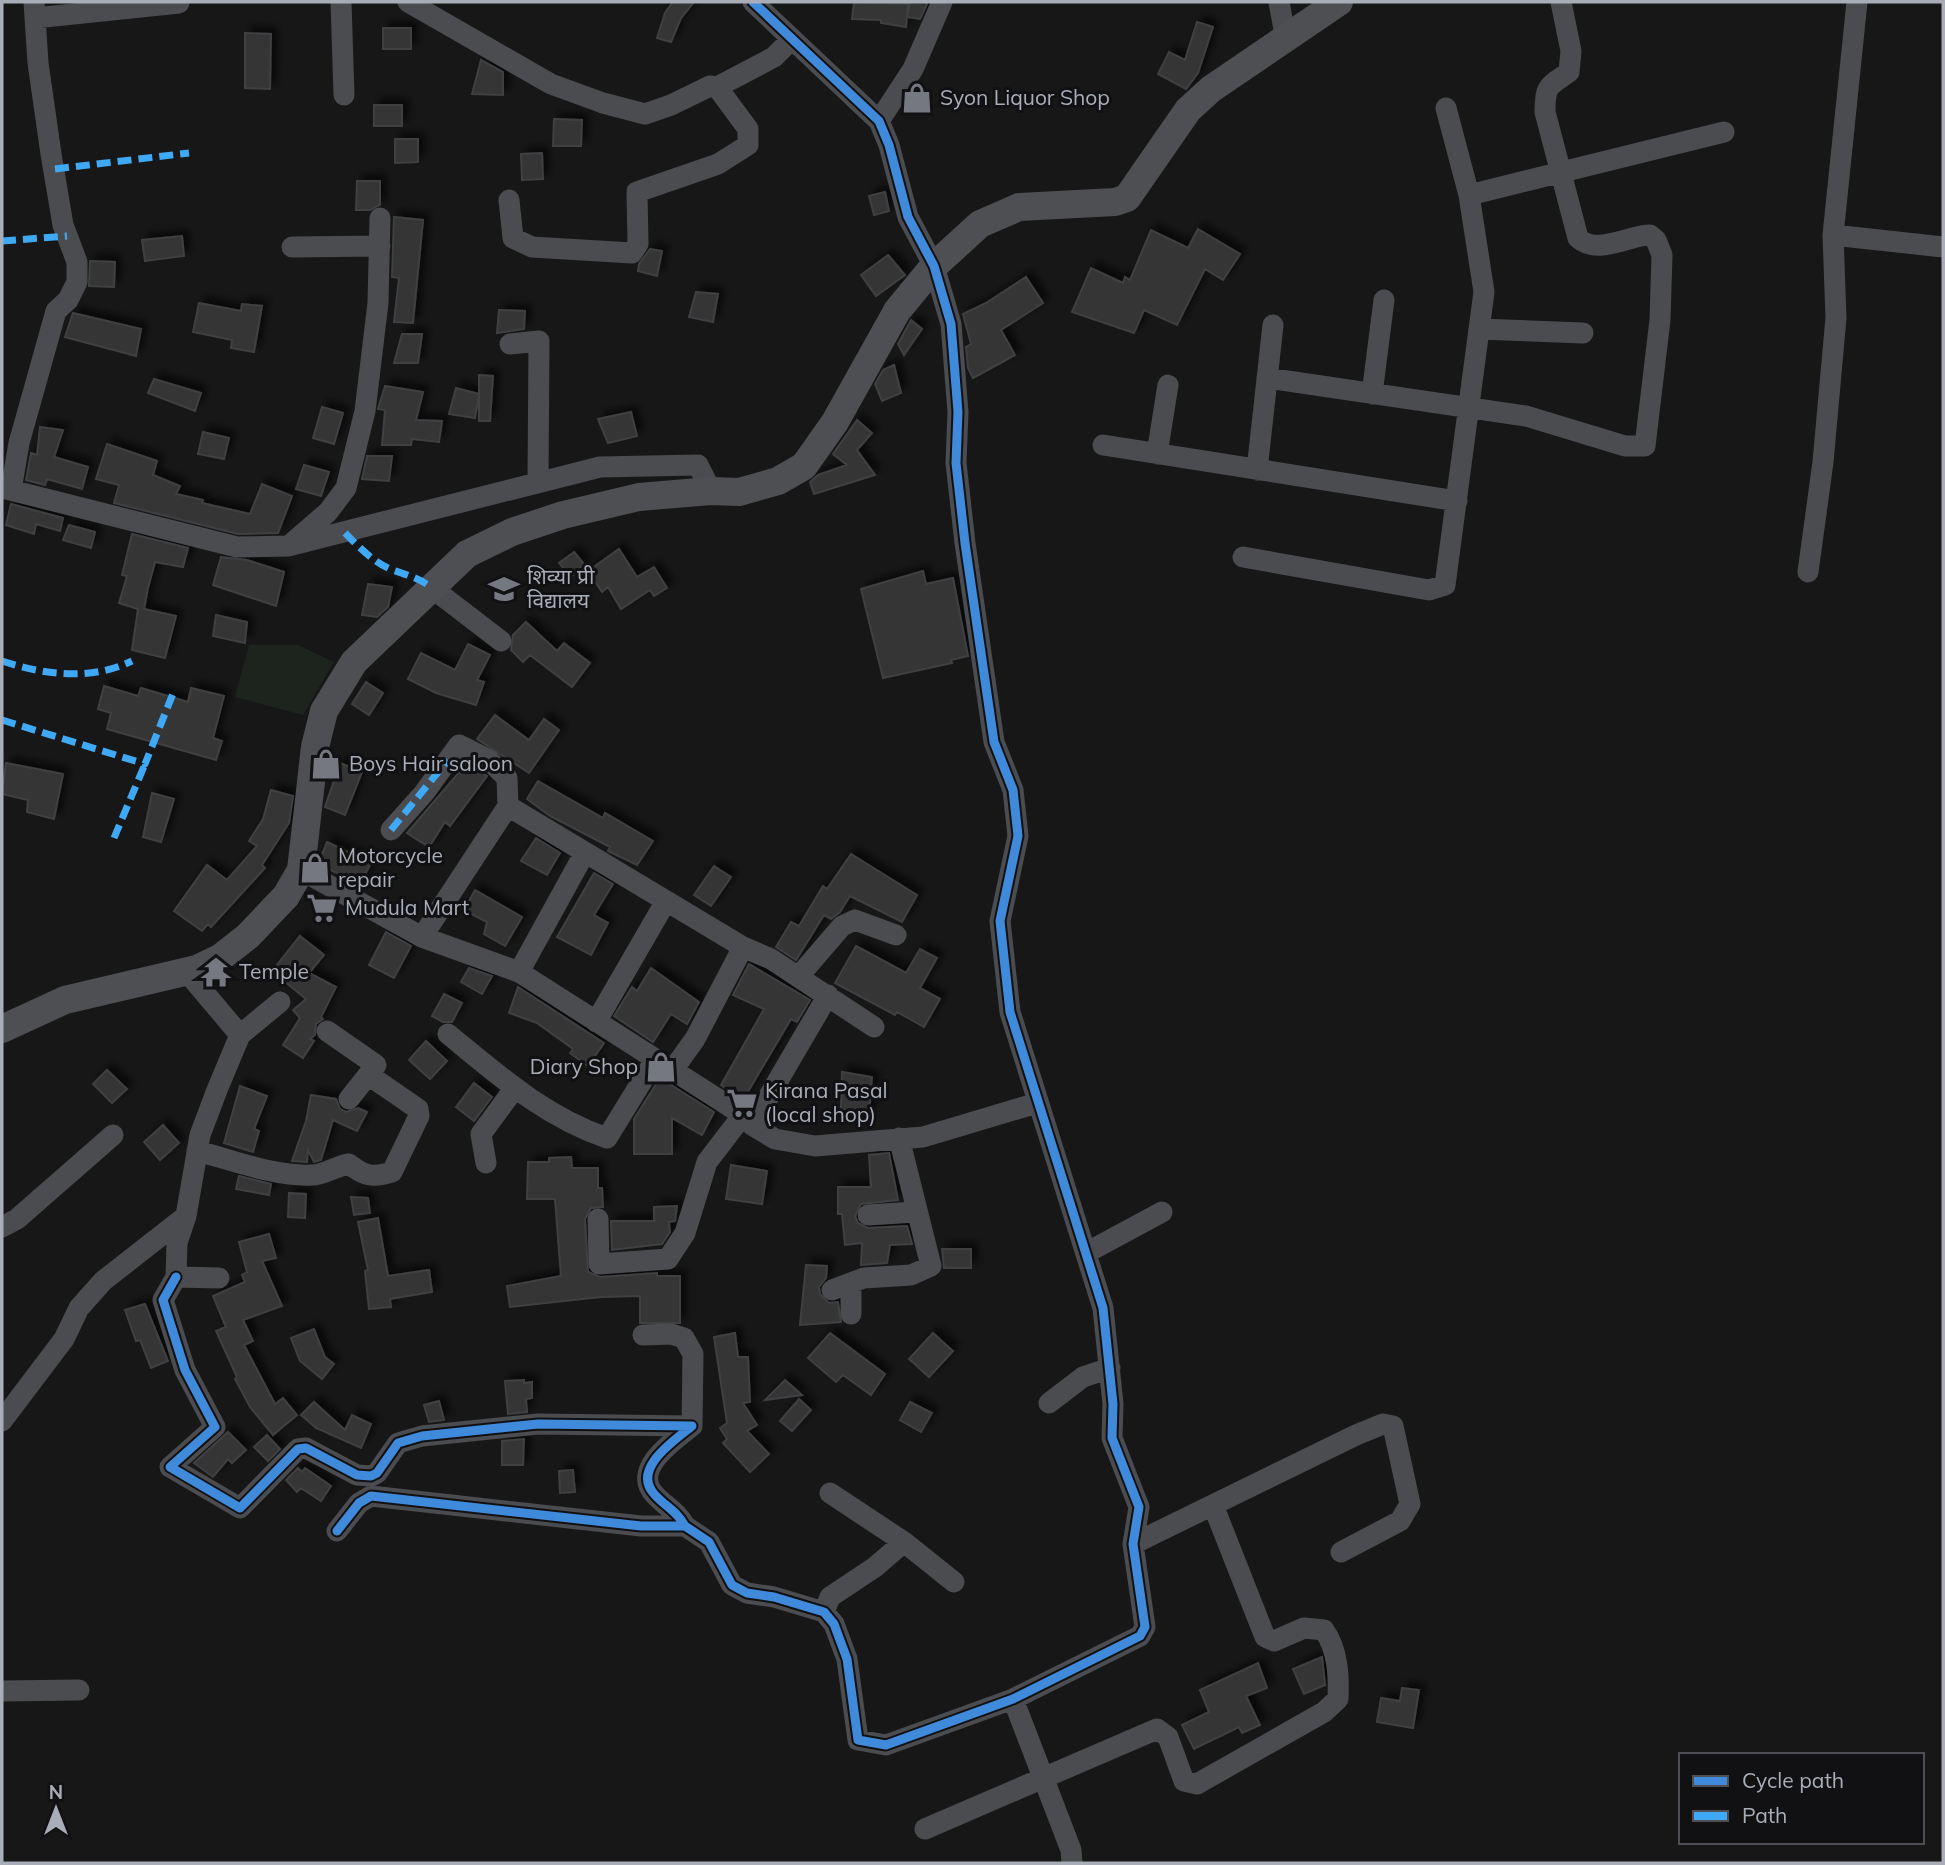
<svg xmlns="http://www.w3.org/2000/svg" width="1945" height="1865" viewBox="0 0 1945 1865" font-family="Mulish,'Noto Sans Devanagari',sans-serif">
<defs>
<filter id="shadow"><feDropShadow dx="6" dy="-6" stdDeviation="3.5" flood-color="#0009"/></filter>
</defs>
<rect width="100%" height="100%" fill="#171717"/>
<!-- green -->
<path fill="#1d241e" d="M 249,645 L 298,645 L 334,662 L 303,715 L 235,697 Z"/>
<!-- building -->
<path fill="#353536" stroke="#3f4043" stroke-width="2" filter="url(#shadow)" d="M 673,2 L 694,2 L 681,18 L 671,42 L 657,38 L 665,13 Z
M 854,2 L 908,4 L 906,27 L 881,23 L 881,20 L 852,19 Z
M 910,2 L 928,2 L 920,19 L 907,17 Z
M 1197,22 L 1213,27 L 1198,73 L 1186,89 L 1158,74 L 1169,52 L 1185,60 Z
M 383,28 L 411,28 L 411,49 L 383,49 Z
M 245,33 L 271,34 L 270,89 L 245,88 Z
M 481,60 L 503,72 L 503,95 L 472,94 Z
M 374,105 L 402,105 L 402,126 L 374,126 Z
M 554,119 L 582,120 L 581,146 L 553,146 Z
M 395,139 L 418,139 L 418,162 L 395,163 Z
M 542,153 L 543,179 L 522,180 L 521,154 Z
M 357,181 L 380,181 L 380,205 L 370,210 L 356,210 Z
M 885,192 L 889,211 L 874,215 L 869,196 Z
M 394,217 L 423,220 L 413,323 L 394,322 L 399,278 L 392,277 Z
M 1198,229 L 1240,254 L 1223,280 L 1205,269 L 1177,325 L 1144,310 L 1134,333 L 1072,312 L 1091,268 L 1123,283 L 1125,277 L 1130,280 L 1151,230 L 1188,248 Z
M 182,236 L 184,256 L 145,261 L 142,240 Z
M 650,249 L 662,251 L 657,276 L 638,271 L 639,264 Z
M 888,255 L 905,275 L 876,296 L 861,275 Z
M 90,261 L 115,262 L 114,287 L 89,286 Z
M 1026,277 L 1043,303 L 1001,330 L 1015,355 L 973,378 L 968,368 L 966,347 L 971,344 L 963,314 L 986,303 Z
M 696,292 L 718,294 L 713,322 L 689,317 Z
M 199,303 L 241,311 L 242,304 L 262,306 L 254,352 L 231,348 L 232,340 L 193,332 Z
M 499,310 L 525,311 L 524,329 L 497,333 Z
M 73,313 L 141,329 L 136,356 L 65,337 Z
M 911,320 L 922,329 L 904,355 L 898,344 Z
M 402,334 L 422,334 L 418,363 L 394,363 Z
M 894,365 L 901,393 L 882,401 L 875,384 L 883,370 Z
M 479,375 L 493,376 L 490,421 L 479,421 Z
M 154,379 L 201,393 L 195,411 L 148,393 Z
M 385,386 L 423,392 L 416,420 L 442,421 L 439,442 L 412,439 L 411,445 L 382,445 L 385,410 L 378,409 Z
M 456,388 L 479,394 L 475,418 L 449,414 Z
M 322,407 L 343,413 L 334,444 L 313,438 Z
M 631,412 L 637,436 L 608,443 L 598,419 Z
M 857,420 L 872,433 L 857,450 L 875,475 L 814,494 L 810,482 L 818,475 L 847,465 L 833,454 Z
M 40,427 L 63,430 L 54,457 L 88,467 L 82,489 L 47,479 L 45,485 L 26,480 L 31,453 L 37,455 Z
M 203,432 L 229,438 L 224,459 L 198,454 Z
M 107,444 L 157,461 L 153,475 L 180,486 L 176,494 L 203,500 L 202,503 L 250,514 L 262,484 L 292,496 L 278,533 L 238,534 L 114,503 L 119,485 L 96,479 Z
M 367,456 L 392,456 L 389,481 L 362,479 Z
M 304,465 L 329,472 L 321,496 L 296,489 Z
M 11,504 L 63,518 L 60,531 L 36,524 L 34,534 L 6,525 Z
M 69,525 L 95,532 L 91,548 L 63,540 Z
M 132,534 L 188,548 L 183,567 L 155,562 L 148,588 L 144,609 L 176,616 L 165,658 L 132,650 L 138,609 L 119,603 L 127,576 L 122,575 Z
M 619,549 L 637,577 L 654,567 L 667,588 L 654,596 L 650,590 L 621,609 L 608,587 L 602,592 L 588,571 Z
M 574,552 L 584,564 L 571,577 L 559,563 Z
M 221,557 L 247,560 L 284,572 L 276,606 L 213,585 Z
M 923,571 L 926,584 L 953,578 L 968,656 L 951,660 L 952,663 L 883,678 L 861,589 Z
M 368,584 L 392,587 L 388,607 L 377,617 L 362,615 Z
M 216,615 L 247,622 L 245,643 L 213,636 Z
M 526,622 L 557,651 L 564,643 L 590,663 L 572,687 L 530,655 L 523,662 L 511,650 L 513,635 Z
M 468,644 L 490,655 L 477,680 L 484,682 L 476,705 L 436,693 L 408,679 L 421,653 L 455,670 Z
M 366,682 L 383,693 L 369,715 L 352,704 Z
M 104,686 L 138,696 L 141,688 L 188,702 L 191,688 L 224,696 L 213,738 L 222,741 L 216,760 L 107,729 L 111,713 L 98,709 Z
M 495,715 L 529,740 L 544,719 L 559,730 L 529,773 L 477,739 Z
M 6,763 L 63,774 L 54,819 L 27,812 L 28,800 L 2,794 Z
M 340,763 L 362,772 L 345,815 L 325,807 Z
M 467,763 L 487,776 L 450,826 L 445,822 L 429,847 L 407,833 Z
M 538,781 L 603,818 L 605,813 L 653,841 L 637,865 L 608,851 L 610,847 L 550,816 L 527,799 Z
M 271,790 L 293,796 L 289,823 L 262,865 L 265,868 L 211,927 L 208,924 L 202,931 L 174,911 L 207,865 L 227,880 L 257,846 L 249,841 L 263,819 Z
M 152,793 L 174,799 L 161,842 L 143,837 Z
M 536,838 L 560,853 L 547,875 L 521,861 Z
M 327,842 L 371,863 L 360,884 L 318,864 Z
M 851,854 L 917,895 L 902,922 L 850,896 L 840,912 L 831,919 L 824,915 L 796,960 L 776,947 L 791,922 L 799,926 L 823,886 L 827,889 Z
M 714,866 L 731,877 L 711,906 L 694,895 Z
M 594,873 L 613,884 L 594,915 L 608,923 L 591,955 L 557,937 Z
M 475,890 L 522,917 L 505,946 L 484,934 L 487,922 L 464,910 Z
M 386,932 L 411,946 L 394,978 L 369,965 Z
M 300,936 L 324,955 L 309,973 L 336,987 L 321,1017 L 323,1019 L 316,1024 L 315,1035 L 310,1039 L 314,1041 L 303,1058 L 283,1045 L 300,1018 L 293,1010 L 306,999 L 272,971 Z
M 856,946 L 906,973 L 920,949 L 937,958 L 920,988 L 940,999 L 924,1027 L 897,1012 L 895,1015 L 835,983 Z
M 749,964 L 810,1000 L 797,1022 L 791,1019 L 743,1100 L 721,1085 L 764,1009 L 733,995 Z
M 469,968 L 492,976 L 482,994 L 461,982 Z
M 651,968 L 699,1002 L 687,1024 L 671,1014 L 653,1042 L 614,1016 L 632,987 L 637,991 Z
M 518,987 L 604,1043 L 588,1066 L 570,1053 L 573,1049 L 537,1023 L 509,1013 Z
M 444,994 L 462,1003 L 452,1022 L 443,1022 L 432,1016 Z
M 426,1041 L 447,1061 L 430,1079 L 409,1060 Z
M 107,1070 L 127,1089 L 112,1103 L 93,1084 Z
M 842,1072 L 872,1077 L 869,1114 L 841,1109 Z
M 660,1078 L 714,1112 L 702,1135 L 672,1118 L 672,1154 L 634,1154 L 634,1119 Z
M 474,1083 L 492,1097 L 474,1121 L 456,1107 Z
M 240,1086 L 267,1096 L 254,1129 L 259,1131 L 253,1152 L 224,1143 Z
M 311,1095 L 336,1099 L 340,1109 L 346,1112 L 358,1108 L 367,1112 L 357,1131 L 333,1120 L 321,1160 L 314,1162 L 308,1150 L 307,1162 L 292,1161 L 306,1121 Z
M 163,1125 L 179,1143 L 160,1160 L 144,1142 Z
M 889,1153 L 898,1200 L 861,1204 L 855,1216 L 858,1223 L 868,1228 L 907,1226 L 912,1244 L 890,1245 L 887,1263 L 861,1265 L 862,1243 L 845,1245 L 842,1214 L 838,1214 L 838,1187 L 871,1187 L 869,1155 Z
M 571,1157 L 572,1168 L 598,1168 L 598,1188 L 602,1188 L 603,1207 L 591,1208 L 585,1219 L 588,1272 L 600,1277 L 657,1273 L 657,1276 L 680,1276 L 680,1323 L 640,1323 L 640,1296 L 601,1297 L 510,1307 L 507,1286 L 561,1276 L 555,1199 L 527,1199 L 528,1162 L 549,1162 L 549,1158 Z
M 731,1165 L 767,1171 L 762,1204 L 726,1199 Z
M 239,1176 L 271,1184 L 269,1195 L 236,1189 Z
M 289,1193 L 306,1194 L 305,1218 L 288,1217 Z
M 351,1197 L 368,1198 L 370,1213 L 354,1215 Z
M 677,1206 L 675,1221 L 669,1222 L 670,1232 L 662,1244 L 612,1250 L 611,1221 L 654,1221 L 654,1207 Z
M 378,1218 L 388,1276 L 429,1270 L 432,1292 L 390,1299 L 391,1307 L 369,1309 L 365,1271 L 368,1270 L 358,1222 Z
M 269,1234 L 276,1258 L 262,1261 L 282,1306 L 243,1320 L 253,1341 L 244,1345 L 275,1404 L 283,1398 L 297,1415 L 273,1435 L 250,1407 L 235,1379 L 237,1377 L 216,1331 L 226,1327 L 213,1296 L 245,1282 L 242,1275 L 247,1272 L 239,1242 Z
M 942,1249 L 971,1249 L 971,1268 L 944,1268 Z
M 806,1265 L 827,1266 L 826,1278 L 819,1287 L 820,1294 L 829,1303 L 838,1302 L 841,1322 L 800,1325 Z
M 145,1304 L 168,1361 L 151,1368 L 140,1340 L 136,1341 L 125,1310 Z
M 314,1329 L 325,1357 L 334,1364 L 322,1379 L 300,1361 L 291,1338 Z
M 735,1333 L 738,1357 L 748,1357 L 750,1402 L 743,1403 L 757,1425 L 747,1431 L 769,1454 L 750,1472 L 723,1443 L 727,1439 L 720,1428 L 727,1423 L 714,1337 Z
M 830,1333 L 885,1374 L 871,1395 L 843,1375 L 836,1382 L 808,1358 Z
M 933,1333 L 953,1351 L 929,1377 L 909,1359 Z
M 524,1380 L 524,1383 L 532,1382 L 532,1398 L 526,1399 L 527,1412 L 508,1414 L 505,1381 Z
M 785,1380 L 802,1395 L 765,1400 Z
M 799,1399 L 811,1410 L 792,1431 L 780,1421 Z
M 439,1401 L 444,1420 L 429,1422 L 424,1405 Z
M 314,1402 L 345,1430 L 352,1415 L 371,1424 L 361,1448 L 316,1428 L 301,1415 Z
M 910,1402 L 932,1413 L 921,1432 L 900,1420 Z
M 228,1432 L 246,1450 L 232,1463 L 228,1459 L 213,1477 L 194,1463 Z
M 267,1435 L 280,1449 L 268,1461 L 254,1447 Z
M 524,1439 L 523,1465 L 502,1465 L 502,1441 Z
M 298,1468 L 302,1472 L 305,1468 L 331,1486 L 321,1501 L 301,1488 L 297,1492 L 286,1480 Z
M 573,1470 L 575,1492 L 560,1493 L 559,1471 Z
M 1322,1657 L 1325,1685 L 1304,1694 L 1293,1669 Z
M 1258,1663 L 1267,1688 L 1246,1696 L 1260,1725 L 1242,1733 L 1239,1727 L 1194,1749 L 1182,1725 L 1209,1712 L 1200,1690 Z
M 1402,1688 L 1419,1690 L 1413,1728 L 1377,1722 L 1381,1698 L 1400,1701 Z"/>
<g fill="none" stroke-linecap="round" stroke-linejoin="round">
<!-- minor -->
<path stroke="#4b4c50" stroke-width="21" d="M 341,2 L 344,95
M 408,2 L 551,84 L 603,103 L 645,114 L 671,105 L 710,86 L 717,87
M 1279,2 L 1286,40
M 35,18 L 179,3
M 879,121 L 913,69 L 942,2
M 1469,195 L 1724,132
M 509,200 L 513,238 L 532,247 L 632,253 L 638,244 L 637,192 L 718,164 L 748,145 L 748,129 L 717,87 L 774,57 L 792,39
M 1833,235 L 1943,247
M 292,247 L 380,246
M 1480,329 L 1583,333
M 510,344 L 539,341 L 538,482
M 1267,378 L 1526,416 L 1625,446 L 1645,446 L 1660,320 L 1662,255 L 1656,240 L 1650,235 C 1629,235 1597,256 1578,238 L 1545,112 C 1545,85 1548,87 1569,72 L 1571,51 L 1561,2
M 1372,394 L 1384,300
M 1103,445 L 1457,501
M 1157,454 L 1168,385
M 1257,470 L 1273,325
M 2,488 L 237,547 L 288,546 L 600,467 L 698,465 L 711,491
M 11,490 L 19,443 L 56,311 L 68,300 L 77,282 L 77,262 L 63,225 L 51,154 L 38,63 L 34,2
M 291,544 L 328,512 L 346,488 L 365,411 L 378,303 L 380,218
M 1243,557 L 1429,590 L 1445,585 L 1484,292 L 1469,195 L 1446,108
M 1808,572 L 1823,462 L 1836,318 L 1833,235 L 1857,2
M 432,588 L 501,641
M 508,806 L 743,947 L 771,959 L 874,1027
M 391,830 L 424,793 L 459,745 L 489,760 L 507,778 L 508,806 L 422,937
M 301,870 L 422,937 L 519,972 L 743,1115 L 752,1125 L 775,1139 L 815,1146 L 923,1137 L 1037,1103
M 186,971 L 240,1035
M 519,972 L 584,854
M 799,976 L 842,926 L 855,920 L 896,935
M 596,1022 L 666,901
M 327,1031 L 376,1065 L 349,1099
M 448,1034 C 498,1075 545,1117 607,1138 L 655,1060
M 672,1071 L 695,1039 L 743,947
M 752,1125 L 828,995
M 197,1151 C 233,1160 275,1177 312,1175 C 324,1175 336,1166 349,1164 C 364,1176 373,1178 392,1172 L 419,1116 L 418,1109 L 370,1076
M 486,1163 L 481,1134 L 514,1089
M 868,1215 L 916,1212
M 598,1219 L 599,1264 L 668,1259 L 685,1233 L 707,1162 L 743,1115
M 2,1227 L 17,1219 L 113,1135
M 1086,1253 L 1162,1212
M 176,1277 L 163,1300 L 185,1370 L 215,1427 L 170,1467 L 240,1508 L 298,1449 L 306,1448 L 357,1475 L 371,1476 L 377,1473 L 398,1443 L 422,1436 L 538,1424 L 692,1426 C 675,1440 630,1469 655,1495 C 666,1507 677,1511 685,1526 L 641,1526 L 371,1496 L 359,1503 L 337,1531
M 219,1278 L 176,1277 L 177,1243 L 186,1216 L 200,1135 L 217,1090 L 240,1035 L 280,1002
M 851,1283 L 851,1314
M 832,1290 L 864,1278 L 911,1275 L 931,1266 L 899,1138
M 643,1335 L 671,1334 L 684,1338 L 693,1354 L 692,1426
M 1049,1403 L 1083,1377 L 1110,1368
M 2,1421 L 64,1339 L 79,1308 L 103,1281 L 186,1216
M 830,1493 L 904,1542 L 954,1582
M 685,1526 L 709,1542 L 732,1585 L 747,1593 L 774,1597 L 824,1612 L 834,1624 L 847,1659 L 858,1740 L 886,1745 L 1013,1699 L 1140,1636 L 1145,1627 L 1133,1544 L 1139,1507 L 1112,1438 L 1113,1404 L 1103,1308 L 1010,1012 L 1000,921 L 1018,836 L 1013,790 L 994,742 L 965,543 L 956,463 L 958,412 L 951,324 L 934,266 L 908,217 L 889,145 L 879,121 L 753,2
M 1133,1544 L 1356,1435 L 1383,1424 L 1393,1426 L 1410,1504 L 1400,1521 L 1341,1552
M 824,1612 L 830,1597 L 875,1567 L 904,1542
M 2,1691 L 79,1690
M 1013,1699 L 1071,1850 L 1072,1863
M 925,1829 L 1157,1729 L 1168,1737 L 1184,1781 L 1197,1784 L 1324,1712 L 1338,1699 C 1339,1676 1338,1650 1324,1630 L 1304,1628 L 1274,1641 L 1265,1637 L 1213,1505"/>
<!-- major -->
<path stroke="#4d4f52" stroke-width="28" d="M 2,1029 L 65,1000 L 197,969 L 220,958 L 248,936 L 286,896 L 301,870 L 315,747 L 324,711 L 354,662 L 467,554 L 512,532 L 563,515 L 639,497 L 711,491 L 739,492 L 778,481 L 804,466 L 835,422 L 897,311 L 934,266 L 980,224 L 1019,207 L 1115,202 L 1127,198 L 1188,110 L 1211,89 L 1339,2"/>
<!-- quiet -->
<path stroke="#3fa9f5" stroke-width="7" stroke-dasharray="14 7" stroke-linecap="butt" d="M 55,169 L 189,153
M 2,241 L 67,236
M 345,533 C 358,546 372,561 390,569 C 406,575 418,577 432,588
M 2,661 C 45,675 90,681 132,661
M 2,720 L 145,764 L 174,691
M 391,830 L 448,760
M 114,838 L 145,764"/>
<!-- cycleway casing -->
<g stroke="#111113" stroke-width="13">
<path id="cycleway" d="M 176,1277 L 163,1300 L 185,1370 L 215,1427 L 170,1467 L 240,1508 L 298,1449 L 306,1448 L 357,1475 L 371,1476 L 377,1473 L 398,1443 L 422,1436 L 538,1424 L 692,1426 C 675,1440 630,1469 655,1495 C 666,1507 677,1511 685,1526 L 641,1526 L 371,1496 L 359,1503 L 337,1531
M 685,1526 L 709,1542 L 732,1585 L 747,1593 L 774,1597 L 824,1612 L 834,1624 L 847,1659 L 858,1740 L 886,1745 L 1013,1699 L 1140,1636 L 1145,1627 L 1133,1544 L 1139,1507 L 1112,1438 L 1113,1404 L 1103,1308 L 1010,1012 L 1000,921 L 1018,836 L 1013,790 L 994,742 L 965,543 L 956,463 L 958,412 L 951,324 L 934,266 L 908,217 L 889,145 L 879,121 L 753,2"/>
</g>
<!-- cycleway -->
<use href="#cycleway" stroke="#408adc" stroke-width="9"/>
</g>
<!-- icons -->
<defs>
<g id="shop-bare" transform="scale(2.415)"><path d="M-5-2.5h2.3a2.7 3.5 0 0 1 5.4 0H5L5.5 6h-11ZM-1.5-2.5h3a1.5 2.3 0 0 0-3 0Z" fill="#757880" stroke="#111113" stroke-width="2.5" paint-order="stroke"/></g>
<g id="school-bare" transform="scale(2.415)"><path d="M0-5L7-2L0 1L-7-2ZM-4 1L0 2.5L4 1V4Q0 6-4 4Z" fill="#757880" stroke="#111113" stroke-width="2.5" paint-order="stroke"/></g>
<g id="supermarket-bare" transform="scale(2.415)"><path d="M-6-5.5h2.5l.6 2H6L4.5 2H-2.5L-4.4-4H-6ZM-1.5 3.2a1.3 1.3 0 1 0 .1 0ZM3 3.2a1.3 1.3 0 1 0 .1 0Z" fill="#757880" stroke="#111113" stroke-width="2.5" paint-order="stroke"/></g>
<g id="temple-bare" transform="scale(2.415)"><path d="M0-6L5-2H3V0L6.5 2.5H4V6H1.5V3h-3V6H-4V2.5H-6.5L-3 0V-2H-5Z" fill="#757880" stroke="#111113" stroke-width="2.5" paint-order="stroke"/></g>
</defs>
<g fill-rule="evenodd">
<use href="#shop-bare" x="917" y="98"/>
<use href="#school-bare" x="504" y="589"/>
<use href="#shop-bare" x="326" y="764"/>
<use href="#shop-bare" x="315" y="868"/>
<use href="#supermarket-bare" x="322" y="908"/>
<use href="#temple-bare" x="216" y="972"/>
<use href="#shop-bare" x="661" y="1067"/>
<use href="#supermarket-bare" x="742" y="1103"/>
</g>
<g text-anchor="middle" stroke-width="6" stroke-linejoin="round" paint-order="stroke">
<!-- poi labels -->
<g font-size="21" fill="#a8adb8" stroke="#111113" text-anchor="start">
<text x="940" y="105">Syon Liquor Shop</text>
<text x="527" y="584">शिव्या प्री<tspan x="527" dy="24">विद्यालय</tspan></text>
<text x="349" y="771">Boys Hair saloon</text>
<text x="338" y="863">Motorcycle<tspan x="338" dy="24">repair</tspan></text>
<text x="345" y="915">Mudula Mart</text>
<text x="239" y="979">Temple</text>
<text x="638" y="1074" text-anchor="end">Diary Shop</text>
<text x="765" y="1098">Kirana Pasal<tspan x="765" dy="24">(local shop)</tspan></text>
</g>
</g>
<!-- border -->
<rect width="1945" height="1865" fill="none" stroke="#a8adb8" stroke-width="7"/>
<!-- legend -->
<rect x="1679" y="1753" width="245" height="91" fill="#111113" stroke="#4d4f55" stroke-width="2"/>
<rect x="1693" y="1776" width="35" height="10" fill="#408adc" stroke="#4d4f55" stroke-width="2"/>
<text x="1742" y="1788" font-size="21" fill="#a8adb8">Cycle path</text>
<rect x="1693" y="1811" width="35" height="10" fill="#3fa9f5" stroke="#4d4f55" stroke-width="2"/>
<text x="1742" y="1823" font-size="21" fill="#a8adb8">Path</text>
<!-- north arrow -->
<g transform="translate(56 1809)" stroke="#111113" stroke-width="5" paint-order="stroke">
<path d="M0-5L12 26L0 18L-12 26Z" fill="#a8adb8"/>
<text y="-10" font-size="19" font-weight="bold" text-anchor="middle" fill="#a8adb8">N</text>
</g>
</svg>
